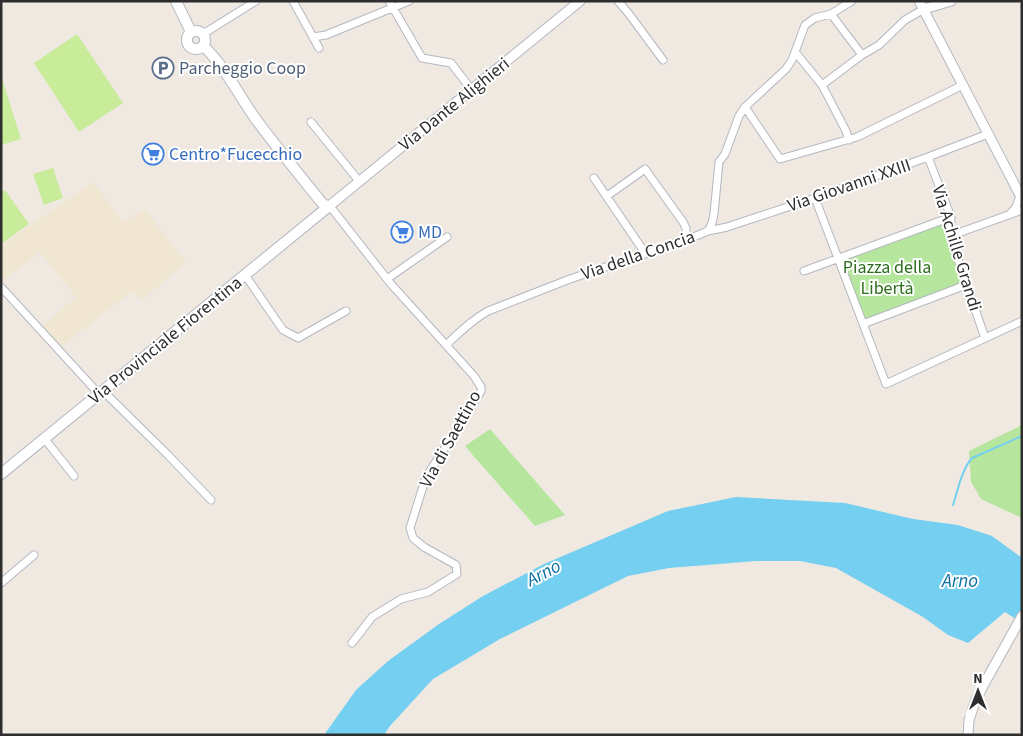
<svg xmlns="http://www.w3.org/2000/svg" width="1023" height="736" viewBox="0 0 1023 736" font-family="'Source Sans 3',sans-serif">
<rect width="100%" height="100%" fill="#efe9e1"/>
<!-- education -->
<path fill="#f0e6d1" d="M 93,182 L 123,222 L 145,210 L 186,262 L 142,300 L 132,291 L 58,349 L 40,329 L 76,297 L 40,252 L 3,280 L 1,277 L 1,246 Z"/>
<!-- green -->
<path fill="#b6e59e" d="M 941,221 L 966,285 L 863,324 L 838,258 Z
M 1022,425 L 1022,518 L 981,499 L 971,482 L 969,451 Z
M 490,429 L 565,515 L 535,526 L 465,446 Z"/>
<!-- pitch -->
<path fill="#c9ec9a" d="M 77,34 L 123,103 L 79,132 L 34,63 Z
M 1,75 L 21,139 L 1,145 Z
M 53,168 L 63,198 L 44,205 L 33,174 Z
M 5,190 L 29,224 L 1,244 L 1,193 Z"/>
<!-- water -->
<path fill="#75cff0" d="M 736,497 L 845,503 L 913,519 L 958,525 L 992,536 L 1022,558 L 1022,623 L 1005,612 L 968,643 L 948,635 L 923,617 L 836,568 L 800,561 L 756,561 L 669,568 L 628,576 L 500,639 L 433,679 L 390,726 L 384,735 L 324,735 L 356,690 L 388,661 L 439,624 L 483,596 L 544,564 L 668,511 Z"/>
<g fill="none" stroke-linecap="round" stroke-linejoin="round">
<!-- stream -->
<path stroke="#75cff0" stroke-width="2" d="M 953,505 C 958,490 961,471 972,458 L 1022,436"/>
<!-- minor casing -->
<g stroke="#b4b7c1" stroke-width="9">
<path id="minor" d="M 293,1 L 319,48
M 389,1 L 422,58 L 451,63 L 471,89
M 618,1 L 629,14 L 663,60
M 831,14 L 862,55
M 203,34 L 256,1
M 313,37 L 326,35 L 409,1
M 796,53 L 822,85 L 846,131 L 849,140
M 822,85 L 862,55 L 879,45 L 905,20 L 924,9
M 745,107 L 780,159 L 857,137 L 963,85
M 311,122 L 359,181
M 928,157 L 951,217 L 950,236 L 985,338
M 594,178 L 645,253
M 607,196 L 645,169 L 683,222 L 686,228 L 686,240
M 815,198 L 886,384 L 1022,321
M 328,207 L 333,210 L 391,284 L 474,376 L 481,387 L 481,391 L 445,448 L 426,477 L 410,528 L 413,538 L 424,547 L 456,565 L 457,574 L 428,592 L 401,599 L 372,617 L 352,643
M 1010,214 L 1016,207 L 1020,196
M 708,231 L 712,223 L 714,214 L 719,162 L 725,154 L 739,116 L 745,107 L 786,69 L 792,60 L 805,25 L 815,18 L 831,14 L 852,1
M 950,236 L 1022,210
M 804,271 L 951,217
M 245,275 L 283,330 L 298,338 L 346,311
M 387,279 L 447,237
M 1,287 L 99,394
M 863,324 L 966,285
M 446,345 C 460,332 472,320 488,311 L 570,279 L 686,240 L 708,231 L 727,227 L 815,198 L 928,157 L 988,134
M 103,391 L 168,455 L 211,500
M 44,438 L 74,476
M 1,583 L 34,555"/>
</g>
<!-- tertiary casing -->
<g stroke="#b4b7c1" stroke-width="11">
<path id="tertiary" d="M 919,1 L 1022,199
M 924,9 L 951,1
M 328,207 L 580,1
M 968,735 L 969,720 L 975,702 L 984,684 L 1022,616"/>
</g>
<!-- secondary casing -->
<g stroke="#b4b7c1" stroke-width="12">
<path id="secondary" d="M 176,1 L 191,32
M187 40a9 9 0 1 1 18 0a9 9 0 1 1-18 0Z
M 1,474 L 328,207 L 322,203 C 299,174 276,147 255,118 C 239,96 223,63 203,46"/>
</g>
<!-- minor -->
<use href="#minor" stroke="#fff" stroke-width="7"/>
<!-- tertiary -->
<use href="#tertiary" stroke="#fff" stroke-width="9"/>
<!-- secondary -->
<use href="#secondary" stroke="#fff" stroke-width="10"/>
</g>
<!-- icons -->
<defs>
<g id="parking-ring" transform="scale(1.125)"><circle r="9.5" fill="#fff" stroke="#5c6f8a" stroke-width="1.5"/><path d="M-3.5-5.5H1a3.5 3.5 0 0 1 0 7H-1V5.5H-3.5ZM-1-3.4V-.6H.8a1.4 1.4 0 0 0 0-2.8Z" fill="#5c6f8a"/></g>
<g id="supermarket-ring" transform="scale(1.125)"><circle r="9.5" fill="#fff" stroke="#3f7fe0" stroke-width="1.5"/><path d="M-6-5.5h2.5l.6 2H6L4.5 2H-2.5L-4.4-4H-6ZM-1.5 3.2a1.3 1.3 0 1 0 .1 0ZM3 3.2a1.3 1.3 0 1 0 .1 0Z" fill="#3f7fe0"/></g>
</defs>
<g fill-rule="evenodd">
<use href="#parking-ring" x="163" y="68"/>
<use href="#supermarket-ring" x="153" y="154"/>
<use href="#supermarket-ring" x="402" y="232"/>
</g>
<g text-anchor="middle" stroke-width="4" stroke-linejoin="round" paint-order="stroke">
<!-- service labels -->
<g font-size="18" fill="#4e5e75" stroke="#fff" text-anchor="start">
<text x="179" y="74">Parcheggio Coop</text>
</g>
<!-- street labels -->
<g font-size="18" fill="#2e2e2e" stroke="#fff">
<text transform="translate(454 104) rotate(-39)" y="6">Via Dante Alighieri</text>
<text transform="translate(849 185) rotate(-19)" y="6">Via Giovanni XXIII</text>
<text transform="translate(957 248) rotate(73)" y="6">Via Achille Grandi</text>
<text transform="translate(638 255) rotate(-19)" y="6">Via della Concia</text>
<text transform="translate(165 340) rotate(-39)" y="6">Via Provinciale Fiorentina</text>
<text transform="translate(450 439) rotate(-61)" y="6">Via di Saettino</text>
</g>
<!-- shop labels -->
<g font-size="18" fill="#366cbe" stroke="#fff" text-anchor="start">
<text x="169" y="160">Centro*Fucecchio</text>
<text x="418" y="238">MD</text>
</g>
<!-- park labels -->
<g font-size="18" fill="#2c6e1b" stroke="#fff">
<text x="887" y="273">Piazza della<tspan x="887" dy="21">Libertà</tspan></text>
</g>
<!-- water labels -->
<g font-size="19" font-style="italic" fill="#0d6fa3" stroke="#fff">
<text transform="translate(543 572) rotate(-28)" y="7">Arno</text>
<text x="960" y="587">Arno</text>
</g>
</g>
<!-- border -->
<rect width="1023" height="736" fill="none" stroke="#2e2e2e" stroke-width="5"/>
<!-- north arrow -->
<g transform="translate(978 691)" stroke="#ffffff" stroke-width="4" paint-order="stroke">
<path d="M0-4L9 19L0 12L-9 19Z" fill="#2e2e2e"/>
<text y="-8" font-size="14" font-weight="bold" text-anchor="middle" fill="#2e2e2e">N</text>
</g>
</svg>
